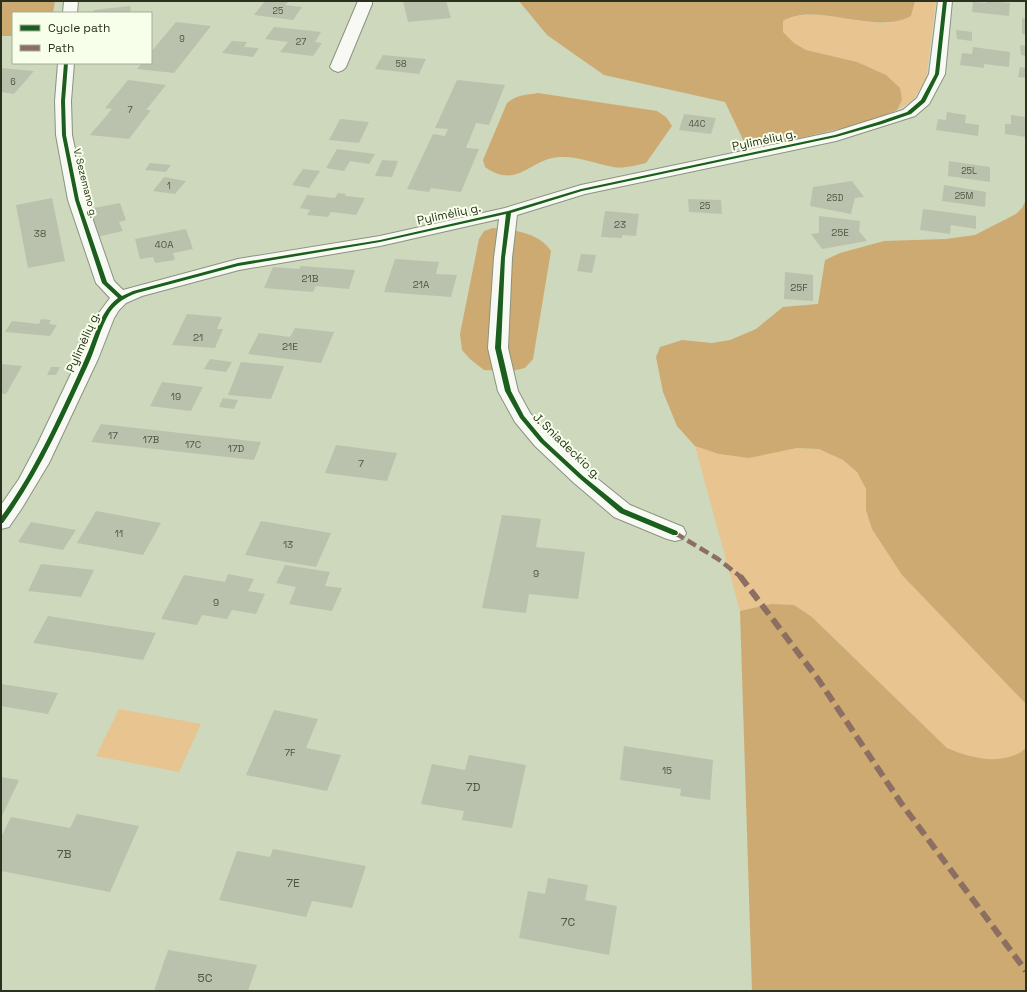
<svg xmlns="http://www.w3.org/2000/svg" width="1027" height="992" viewBox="0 0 1027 992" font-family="'Space Grotesk',sans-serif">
<rect width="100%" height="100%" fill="#cdd8bd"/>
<!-- green -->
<path fill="#e7c490" d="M 915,1 L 936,1 L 926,79 L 912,101 L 897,110 L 902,100 L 857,62 L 806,50 L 794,43 L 783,32 L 783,21 C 810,6 854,23 884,23 C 893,23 903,18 911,16 Z
M 695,446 L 719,454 L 749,458 L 797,448 L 819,449 L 843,460 L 857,472 L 866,489 L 866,510 L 902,575 L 1026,704 L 1025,750 C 1020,752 1014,758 1008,759 C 988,762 965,756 947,748 L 812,617 L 771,604 L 740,611 Z
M 119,709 L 201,724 L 179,772 L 96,756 Z"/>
<!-- forest -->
<path fill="#cdaa71" d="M 1,1 L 55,1 L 53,13 L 13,13 L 13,36 L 1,36 Z
M 519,1 L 915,1 L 911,16 C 874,36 817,1 783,21 L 783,32 L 794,43 L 806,50 L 857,62 L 886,75 L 900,88 L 902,100 L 897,110 L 869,122 L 748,150 L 725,102 L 604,75 L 547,35 Z
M 538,93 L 657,111 L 666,117 L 672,126 L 646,163 C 636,165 624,169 613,167 C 594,163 578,156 559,157 C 529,159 518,190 485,167 L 483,160 L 507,103 C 516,95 526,95 538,93 Z
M 1026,200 L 1026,704 L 902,575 L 872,529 L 866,510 L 866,489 L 857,472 L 843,460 L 819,449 L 797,448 L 749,458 L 719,454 L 695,446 L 677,426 L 663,392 L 656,357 L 660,347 L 682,340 L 712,343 L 730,340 L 756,329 L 783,307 L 818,304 L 825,260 L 840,253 L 884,241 L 946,239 L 975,235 L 1016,214 L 1022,208 Z
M 493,228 C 513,230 539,232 551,251 L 533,359 L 525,368 L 512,371 L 484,370 L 470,359 L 462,350 L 460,334 L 479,239 L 484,231 Z
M 771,604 L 794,605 L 812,617 L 947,748 C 970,758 1005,767 1026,748 L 1026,991 L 752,991 L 740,611 Z"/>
<!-- building -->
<path fill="#bac2ad" d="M 265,1 L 289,1 L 285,5 L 302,7 L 293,20 L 254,15 Z
M 403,1 L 446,1 L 451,18 L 408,22 Z
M 986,1 L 1010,3 L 1009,16 L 972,12 L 973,2 L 986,3 Z
M 130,6 L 131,13 L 93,13 L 94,10 Z
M 1022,18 L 1026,19 L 1026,34 L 1022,34 Z
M 176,22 L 211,26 L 174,73 L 137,69 L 142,63 L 151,63 L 151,52 Z
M 274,27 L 321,32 L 315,42 L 322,43 L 313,56 L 280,52 L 288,42 L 265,39 Z
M 956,30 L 972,32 L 972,41 L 957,39 Z
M 232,41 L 247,42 L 244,47 L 259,48 L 253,57 L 222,53 Z
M 1020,45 L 1026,46 L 1026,56 L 1021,55 Z
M 973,47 L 1010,52 L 1009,67 L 984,64 L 984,68 L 960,65 L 962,53 L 972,54 Z
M 383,55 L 426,59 L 419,74 L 375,69 Z
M 1020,67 L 1026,68 L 1026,78 L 1018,77 Z
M 1,68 L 34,71 L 14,94 L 1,92 Z
M 128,80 L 166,85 L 146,110 L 151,110 L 129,139 L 90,135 L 112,109 L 105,108 Z
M 457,80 L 505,85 L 489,125 L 476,123 L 466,148 L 479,149 L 461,192 L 431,188 L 429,192 L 407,189 L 433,134 L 445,136 L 448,129 L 435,128 Z
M 947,112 L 966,115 L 965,123 L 979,125 L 978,136 L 936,130 L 938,119 L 946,120 Z
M 684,114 L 716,118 L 711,134 L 679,130 Z
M 1011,115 L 1026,117 L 1026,137 L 1005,134 L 1005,124 L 1011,124 Z
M 340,119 L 369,122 L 359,143 L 329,140 Z
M 337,149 L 375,154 L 369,164 L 350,161 L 344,171 L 326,168 Z
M 382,160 L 398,161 L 392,177 L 375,176 Z
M 949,161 L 990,167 L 990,182 L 948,176 Z
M 150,163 L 171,165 L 166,172 L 145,170 Z
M 303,169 L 320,171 L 309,188 L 292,185 Z
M 164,177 L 186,181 L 175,194 L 153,191 Z
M 852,181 L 864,197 L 855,198 L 851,214 L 810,206 L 813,187 Z
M 944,185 L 986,192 L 985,207 L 942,201 Z
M 338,193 L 346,194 L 345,196 L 365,198 L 356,215 L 331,212 L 328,217 L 307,215 L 310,210 L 300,208 L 307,195 L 335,198 Z
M 52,198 L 65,261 L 28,268 L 16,205 Z
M 688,199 L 721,200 L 722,214 L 689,212 Z
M 120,203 L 126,220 L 119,222 L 123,231 L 97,237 L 89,209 Z
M 923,209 L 976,216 L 976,229 L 951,225 L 950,234 L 920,230 Z
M 605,211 L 639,214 L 636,236 L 622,235 L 622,238 L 601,237 Z
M 819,216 L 860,221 L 859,231 L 867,241 L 822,249 L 811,234 L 819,233 Z
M 186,229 L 193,249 L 173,253 L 175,260 L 155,263 L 153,257 L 140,259 L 135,239 Z
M 581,254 L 596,255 L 592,273 L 577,271 Z
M 395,259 L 439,262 L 436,274 L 457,275 L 451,297 L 384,292 Z
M 301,266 L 355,270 L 349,289 L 316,286 L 313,292 L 264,288 L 273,267 L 299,269 Z
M 785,272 L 813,275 L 813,301 L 784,299 Z
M 187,314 L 222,317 L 217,329 L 223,329 L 215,348 L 172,345 Z
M 41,319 L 51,320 L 49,324 L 57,325 L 50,336 L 5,332 L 12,321 L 39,324 Z
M 295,328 L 334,332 L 321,363 L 248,354 L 259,333 L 290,337 Z
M 210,359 L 232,362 L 226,372 L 204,369 Z
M 241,362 L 284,366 L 271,399 L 228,395 Z
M 1,364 L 22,366 L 6,394 L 1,394 Z
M 51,367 L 60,367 L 56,375 L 47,375 Z
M 162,382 L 203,387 L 191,411 L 150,406 Z
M 223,398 L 238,400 L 234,409 L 219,407 Z
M 101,424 L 136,428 L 261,442 L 254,460 L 91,442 Z
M 336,445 L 397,453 L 387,481 L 325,473 Z
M 96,511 L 161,523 L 143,555 L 77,543 Z
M 502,515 L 541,519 L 536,547 L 585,552 L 578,599 L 529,594 L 526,613 L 482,608 Z
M 261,521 L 331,533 L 316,567 L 245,555 Z
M 31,522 L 76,530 L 63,550 L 18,542 Z
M 41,564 L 94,570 L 81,597 L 28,591 Z
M 285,565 L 330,572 L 325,586 L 342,588 L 332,611 L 289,604 L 296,587 L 276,583 Z
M 228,574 L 254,579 L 248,591 L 265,594 L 256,614 L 232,610 L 227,619 L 202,615 L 197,625 L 161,619 L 184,575 L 225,582 Z
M 48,616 L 156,633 L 143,660 L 33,643 Z
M 1,684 L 58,693 L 48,714 L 1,706 Z
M 274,710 L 318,719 L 306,748 L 341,755 L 327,791 L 246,775 Z
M 624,746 L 713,760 L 710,800 L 680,796 L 681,789 L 620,780 Z
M 469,755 L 526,765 L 512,828 L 462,820 L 464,811 L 421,804 L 432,764 L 465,770 Z
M 1,777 L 19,780 L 1,818 Z
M 77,814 L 139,826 L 110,892 L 1,871 L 1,837 L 11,817 L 70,828 Z
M 273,849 L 366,866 L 352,908 L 312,901 L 306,917 L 219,900 L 237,851 L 270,857 Z
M 548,878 L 588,885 L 585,900 L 617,906 L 609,955 L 519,938 L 528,891 L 545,894 Z
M 168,950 L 257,965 L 248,991 L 154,991 Z"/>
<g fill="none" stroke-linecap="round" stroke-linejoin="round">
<!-- minor casing -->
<g stroke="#8a937e" stroke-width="2">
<path id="minor" d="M 64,1 L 78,1 L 77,13 L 63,13 Z
M 358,1 L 372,1 L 372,4 L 346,67 L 343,70 L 338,72 L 333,70 L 330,67 Z
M 938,1 L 952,1 L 945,74 L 929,104 L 915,116 L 836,141 L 585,194 L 517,215 L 512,258 L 508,348 L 518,391 L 530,413 L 549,436 L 589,472 L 630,505 L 683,527 L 686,533 L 683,539 L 675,541 L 667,539 L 614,517 L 573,482 L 535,446 L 515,422 L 498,391 L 488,348 L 494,258 L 499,219 L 380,246 L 239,270 L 142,296 L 126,303 L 119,310 L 114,318 L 98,359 L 49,463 L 22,508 L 9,527 L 1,529 L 1,505 L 19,479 L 38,443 L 78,359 L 95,318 L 110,298 L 96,283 L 68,200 L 56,135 L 55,101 L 58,63 L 74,63 L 71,101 L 72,135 L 86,200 L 114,281 L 123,290 L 238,259 L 380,236 L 505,208 L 581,185 L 833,132 L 903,110 L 917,98 L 929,74 Z"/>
</g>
<!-- minor -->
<use href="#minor" fill="#f8f9f5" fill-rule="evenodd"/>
<!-- quiet-far1 -->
<path stroke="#8d6e63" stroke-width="4.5" stroke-dasharray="10 4.5" stroke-linecap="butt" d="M 675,533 L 718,559 L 741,577"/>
<!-- quiet -->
<path stroke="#8d6e63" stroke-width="6" stroke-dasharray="12 6" stroke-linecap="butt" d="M 740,576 L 818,679 L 901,803 L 1026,971"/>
<!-- cycleway casing -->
<g stroke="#f7ffeb" stroke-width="2">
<path id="cycleway" d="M 943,1 L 947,1 L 939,74 L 925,102 L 911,114 L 882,124 L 836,137 L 582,191 L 511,213 L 505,258 L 501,348 L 511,391 L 524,416 L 544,440 L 583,476 L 624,509 L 677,531 L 678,533 L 677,535 L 673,535 L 620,513 L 579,478 L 540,442 L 520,418 L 505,391 L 495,348 L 501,258 L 506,214 L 380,242 L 238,266 L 137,293 C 126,297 117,302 110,312 C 100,328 96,348 88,365 C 62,421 39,473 3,523 L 1,523 L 1,517 C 23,487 40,455 56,422 C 66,401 76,380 85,359 C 95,338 99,312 118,298 L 102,283 L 75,200 L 62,135 L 61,101 L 64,63 L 68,63 L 65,101 L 66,135 L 79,200 L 107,282 L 122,296 L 133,291 L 238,263 L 380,240 L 508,211 L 581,189 L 835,135 L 878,122 L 907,112 L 921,100 L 935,74 Z"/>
</g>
<!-- cycleway -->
<use href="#cycleway" fill="#1b5e20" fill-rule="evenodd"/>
</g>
<g text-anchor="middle" stroke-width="4" stroke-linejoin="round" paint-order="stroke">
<!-- far-number labels -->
<g font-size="9" fill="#4f5642">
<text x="278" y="14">25</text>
<text x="182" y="42">9</text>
<text x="301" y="45">27</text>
<text x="401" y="67">58</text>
<text x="13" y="85">6</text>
<text x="130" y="113">7</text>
<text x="697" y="127">44C</text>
<text x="969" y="174">25L</text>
<text x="169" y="189">1</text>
<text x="964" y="199">25M</text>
<text x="835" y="201">25D</text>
<text x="705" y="209">25</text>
</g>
<!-- far-street labels -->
<g font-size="10" fill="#2a311e" stroke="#f7ffeb">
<text transform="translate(86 183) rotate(76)" y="4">V. Sezemano g.</text>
</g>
<!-- number labels -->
<g font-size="10" fill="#4f5642">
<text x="620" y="228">23</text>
<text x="840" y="236">25E</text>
<text x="40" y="237">38</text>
<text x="164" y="248">40A</text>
<text x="310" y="282">21B</text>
<text x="421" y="288">21A</text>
<text x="799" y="291">25F</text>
<text x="198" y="341">21</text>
<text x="290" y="350">21E</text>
<text x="176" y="400">19</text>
<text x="113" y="439">17</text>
<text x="151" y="443">17B</text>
<text x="193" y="448">17C</text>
<text x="236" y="452">17D</text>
<text x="361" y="467">7</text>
<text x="119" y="537">11</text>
<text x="288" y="548">13</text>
<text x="536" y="577">9</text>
<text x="216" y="606">9</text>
<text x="290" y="756">7F</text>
<text x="667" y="774">15</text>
</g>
<!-- street labels -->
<g font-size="12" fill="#2a311e" stroke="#f7ffeb">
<text transform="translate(764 140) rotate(-12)" y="4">Pylimėlių g.</text>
<text transform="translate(449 214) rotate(-12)" y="4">Pylimėlių g.</text>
<text transform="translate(83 342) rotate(-66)" y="4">Pylimėlių g.</text>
<text transform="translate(567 446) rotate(44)" y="4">J. Sniadeckio g.</text>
</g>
<!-- near-number labels -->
<g font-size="12" fill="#4f5642">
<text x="473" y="791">7D</text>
<text x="64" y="858">7B</text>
<text x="293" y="887">7E</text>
<text x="568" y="926">7C</text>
<text x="205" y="982">5C</text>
</g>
</g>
<!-- border -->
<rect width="1027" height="992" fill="none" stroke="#2a311e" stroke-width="4"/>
<!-- legend -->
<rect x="12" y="12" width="140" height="52" fill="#f7ffeb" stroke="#a5ad99"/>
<rect x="20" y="25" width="20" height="6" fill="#1b5e20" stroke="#a5ad99"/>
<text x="48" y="32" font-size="12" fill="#2a311e">Cycle path</text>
<rect x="20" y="45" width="20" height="6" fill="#8d6e63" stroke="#a5ad99"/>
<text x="48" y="52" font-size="12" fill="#2a311e">Path</text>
</svg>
